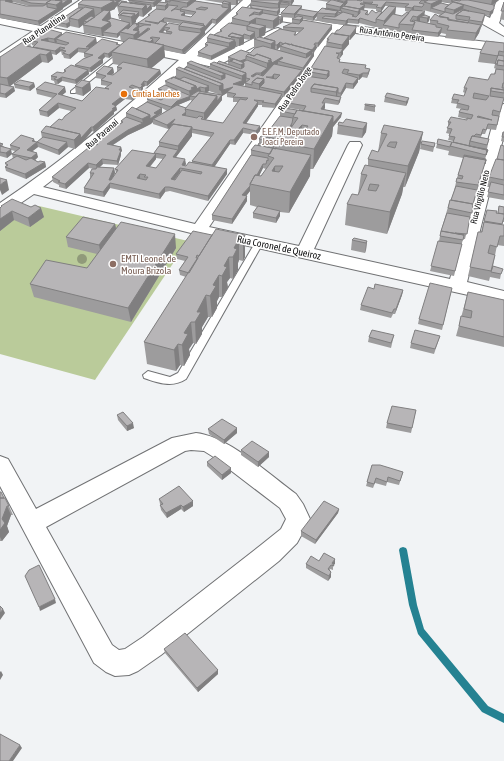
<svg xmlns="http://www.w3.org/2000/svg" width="504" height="761" viewBox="0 0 504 761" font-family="'Asap Condensed',sans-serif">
<rect width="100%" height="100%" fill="#f1f3f5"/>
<!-- green -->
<path fill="#bacb9a" d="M 39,206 L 188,241 L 95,380 L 0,354 L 0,222 L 21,208 Z"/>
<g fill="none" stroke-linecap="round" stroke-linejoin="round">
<!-- stream -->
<path fill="#258292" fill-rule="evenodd" d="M 403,547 L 406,548 L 407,550 L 417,605 L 424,629 L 488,706 L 504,714 L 504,723 L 482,712 L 418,634 L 409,605 L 399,550 L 400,548 Z"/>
<!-- service casing -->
<g stroke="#717274" stroke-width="2">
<path id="service" d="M 121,51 L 126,52 L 75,93 L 71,93 L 71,91 Z
M 259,240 L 263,243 L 186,379 C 173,388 158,383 144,378 L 143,375 L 148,371 L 170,377 L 178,373 L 255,243 Z"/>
</g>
<!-- minor casing -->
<g stroke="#717274" stroke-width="2">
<path id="minor" d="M 80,0 L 92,0 L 53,28 L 185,54 L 243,0 L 254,0 L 197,56 L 211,59 L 274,29 L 278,28 L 284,31 L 217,66 L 213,67 L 191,62 L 104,140 L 43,187 L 195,224 L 330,29 L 256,17 L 250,14 L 252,12 L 256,11 L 337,24 L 504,44 L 504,52 L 340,31 L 209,227 L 299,246 L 348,145 L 350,142 L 360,142 L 362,145 L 314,249 L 450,279 L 497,108 L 499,105 L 504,104 L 504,135 L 467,282 L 504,291 L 504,303 L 199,235 L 34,194 L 6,213 L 0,215 L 0,203 C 64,160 122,112 179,60 L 45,33 L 4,61 L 0,62 L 0,53 L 33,31 L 0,24 L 0,18 L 41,26 Z
M 417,0 C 443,0 467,6 490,18 L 497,0 L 504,0 L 504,10 L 499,23 L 504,27 L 504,36 L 472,18 L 418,2 Z
M 196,433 C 228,436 270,475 296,494 L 303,504 L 310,519 L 297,543 L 279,561 L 161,655 L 138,671 L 129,675 L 115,676 L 106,672 L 94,663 L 0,486 L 0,456 L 8,459 L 36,509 L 172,438 ZM 191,450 L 204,451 L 212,456 L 280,508 L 286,519 L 281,529 L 261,545 L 143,637 L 125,649 L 119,650 L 112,645 L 46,527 L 185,451 Z"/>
</g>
<!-- service -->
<use href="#service" fill="#fff" fill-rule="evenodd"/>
<!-- minor -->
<use href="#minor" fill="#fff" fill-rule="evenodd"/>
</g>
<!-- trees -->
<circle fill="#909a7a" cx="82" cy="259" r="5"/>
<!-- wall -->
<path fill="#9d9c9d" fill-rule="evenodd" d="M 0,0 L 72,0 L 72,2 L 63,8 L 63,9 L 39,25 L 0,18 ZM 13,2 L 29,6 L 26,6 L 11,3 Z
M 83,0 L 122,0 L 118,3 L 119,4 L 127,2 L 127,3 L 129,3 L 129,0 L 162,0 L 160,2 L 165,3 L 165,1 L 167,0 L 196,0 L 196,1 L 222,5 L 222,3 L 204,0 L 242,0 L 240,2 L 238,1 L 238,4 L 236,5 L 231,5 L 231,11 L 216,24 L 212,23 L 205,31 L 205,34 L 183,54 L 164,50 L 165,57 L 151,68 L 160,70 L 161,74 L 147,86 L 145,86 L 143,87 L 143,90 L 141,92 L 138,91 L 139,94 L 132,100 L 125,99 L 116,106 L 117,110 L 114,112 L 114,114 L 94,132 L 92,131 L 82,143 L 75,149 L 68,147 L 59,155 L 38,147 L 33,151 L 38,157 L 35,160 L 38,162 L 45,162 L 46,167 L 26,179 L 6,171 L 5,167 L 6,166 L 5,163 L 14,159 L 13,159 L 12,154 L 15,151 L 11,150 L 10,145 L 35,142 L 37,142 L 42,138 L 41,132 L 50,127 L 62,120 L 71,111 L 59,108 L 48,117 L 40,115 L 39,110 L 53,98 L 37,94 L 36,89 L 66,92 L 62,95 L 82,101 L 105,89 L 108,86 L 101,85 L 101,80 L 102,79 L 96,78 L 96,73 L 113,68 L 114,73 L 112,75 L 113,75 L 118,71 L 117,71 L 117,67 L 119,65 L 113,64 L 112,56 L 109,58 L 105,57 L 103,59 L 103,63 L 91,72 L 89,72 L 89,74 L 76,84 L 62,81 L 58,84 L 55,84 L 54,81 L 51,80 L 51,76 L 63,73 L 64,72 L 64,70 L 75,66 L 75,65 L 86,58 L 84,57 L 84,53 L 78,52 L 70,59 L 64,58 L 63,55 L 62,55 L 61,51 L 56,55 L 52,54 L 53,59 L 48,63 L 42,62 L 10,86 L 15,91 L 6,98 L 0,97 L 0,57 L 30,43 L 31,47 L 33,47 L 34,46 L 32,45 L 31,41 L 62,33 L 62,35 L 97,43 L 90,49 L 118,43 L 118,44 L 120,45 L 125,41 L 121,41 L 120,35 L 117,38 L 104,36 L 102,36 L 84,33 L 83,25 L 84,24 L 79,28 L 70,26 L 67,28 L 58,26 L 57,22 L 78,8 L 78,4 ZM 117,6 L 119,14 L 118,15 L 119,19 L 121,19 L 121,21 L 111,19 L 110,11 L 115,9 L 115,8 ZM 156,6 L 156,9 L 148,15 L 148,17 L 138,23 L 134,24 L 136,22 L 136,20 L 139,16 L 143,17 L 152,9 L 152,7 L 154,7 ZM 185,14 L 193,15 L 191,17 L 185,16 ZM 165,22 L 167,22 L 180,24 L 180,25 L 167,24 L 167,23 ZM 165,30 L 165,31 L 166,31 L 166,33 L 163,32 Z
M 252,0 L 294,0 L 294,1 L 291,5 L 302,6 L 301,10 L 318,12 L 325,9 L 326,8 L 326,4 L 329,2 L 316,0 L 499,0 L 492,5 L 493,13 L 489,16 L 485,15 L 484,20 L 479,33 L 474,41 L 445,38 L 446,34 L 441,33 L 438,37 L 411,34 L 411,33 L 398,32 L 375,27 L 359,23 L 358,24 L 348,23 L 345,25 L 322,22 L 322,21 L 316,21 L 317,16 L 313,21 L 303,19 L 303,20 L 332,29 L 318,47 L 316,47 L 316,49 L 314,52 L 314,56 L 302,73 L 302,74 L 284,97 L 282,96 L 281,98 L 275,108 L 262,107 L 262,105 L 258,105 L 258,106 L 246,124 L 260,131 L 256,135 L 243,133 L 235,145 L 230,144 L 214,167 L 227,169 L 227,174 L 208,201 L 170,191 L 165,192 L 160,199 L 110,188 L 104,197 L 84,193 L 84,188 L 90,178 L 90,173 L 94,169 L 89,168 L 66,189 L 59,187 L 59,185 L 53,182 L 52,177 L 94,144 L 94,142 L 121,123 L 121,121 L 126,117 L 126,113 L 136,109 L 148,102 L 147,99 L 162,99 L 157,98 L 157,93 L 159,92 L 158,89 L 166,86 L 165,81 L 176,78 L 176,69 L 184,69 L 187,67 L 187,63 L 210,68 L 210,64 L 217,63 L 228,64 L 228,57 L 250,53 L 255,48 L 254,48 L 254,39 L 258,37 L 255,37 L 250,40 L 244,39 L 244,44 L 239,46 L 235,46 L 235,48 L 211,60 L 198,56 L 198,52 L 205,47 L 205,44 L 207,42 L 207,38 L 214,35 L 220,32 L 220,30 L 232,23 L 232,18 L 236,16 L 236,13 L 250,8 L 251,1 ZM 441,2 L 450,3 L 450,4 L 449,5 L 441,3 ZM 385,6 L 388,6 L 382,12 L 381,12 ZM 393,7 L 405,8 L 405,11 L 409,12 L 402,16 L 395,15 L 396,7 ZM 280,8 L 286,8 L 281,13 L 281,17 L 294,18 L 296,15 L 296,16 L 292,19 L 292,23 L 283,27 L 283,30 L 264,38 L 260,37 L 265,35 L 266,28 L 273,29 L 283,22 L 283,17 L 277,16 L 280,12 ZM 364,8 L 376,9 L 376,11 L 379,12 L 376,13 L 368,15 L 368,11 L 363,10 L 364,10 ZM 423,10 L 431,12 L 441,15 L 430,20 L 430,24 L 421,21 L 427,23 L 429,21 L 422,11 ZM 293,32 L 300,32 L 296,35 L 296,32 ZM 280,47 L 280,51 L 277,50 ZM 246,82 L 245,83 L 245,87 L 241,86 L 244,85 L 244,84 ZM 209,91 L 221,95 L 206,93 ZM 227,93 L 227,97 L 233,98 L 233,102 L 238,102 L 223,123 L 206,120 L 222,100 L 222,96 ZM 190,100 L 193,101 L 186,108 L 178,105 ZM 162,108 L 167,111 L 157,116 L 162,113 ZM 153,122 L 153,124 L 168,129 L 171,127 L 159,142 L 159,146 L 154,153 L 154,154 L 115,169 L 116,173 L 113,177 L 115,173 L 114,168 L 99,167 L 103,164 L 118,165 L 121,155 L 121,152 L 122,151 L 121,147 L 113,145 L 128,135 L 143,128 ZM 192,133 L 211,137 L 192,161 L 192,162 L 186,166 L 185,166 L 186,164 L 176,157 L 192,136 ZM 156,158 L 163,159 L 156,168 L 150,167 L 156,159 Z
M 504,2 L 504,20 L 500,19 Z
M 356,28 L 356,33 L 350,40 L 349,40 L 349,44 L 343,51 L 343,54 L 340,58 L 339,58 L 340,62 L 366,68 L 369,73 L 367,78 L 362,77 L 359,80 L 358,80 L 358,82 L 353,89 L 346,88 L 340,97 L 340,102 L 338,105 L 325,103 L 324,103 L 325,103 L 325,108 L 324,109 L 341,117 L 333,127 L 332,136 L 313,169 L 310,169 L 310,176 L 289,213 L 280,212 L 280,216 L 276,223 L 253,218 L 253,213 L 257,207 L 250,205 L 250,191 L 246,196 L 247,196 L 247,201 L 232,224 L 212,220 L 212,215 L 251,155 L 251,150 L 258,145 L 259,143 L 259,139 L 264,137 L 280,116 L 280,111 L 303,110 L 288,108 L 289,103 L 305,78 L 305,71 L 311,68 L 326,46 L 327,39 L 339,30 ZM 263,168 L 266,169 L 261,176 L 259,176 Z
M 504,43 L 504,98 L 496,130 L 487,129 L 485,134 L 482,134 L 481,137 L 489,139 L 487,149 L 488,150 L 485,159 L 486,159 L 476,194 L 465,239 L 463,239 L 454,276 L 430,271 L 439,241 L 441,231 L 450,200 L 451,200 L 454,191 L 457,178 L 463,158 L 448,155 L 449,151 L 436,148 L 437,144 L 453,142 L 453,141 L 448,140 L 450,134 L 446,133 L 448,127 L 448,122 L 467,120 L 467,119 L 458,117 L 459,112 L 468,110 L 456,108 L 457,104 L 451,103 L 452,99 L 464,96 L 465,93 L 463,92 L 464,88 L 488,80 L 494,74 L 496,69 L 494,68 L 495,64 L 478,62 L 480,53 Z
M 90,82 L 91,90 L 83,96 L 76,94 L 75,86 Z
M 34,83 L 35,87 L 30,91 L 15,88 L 14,84 Z
M 385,97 L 408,102 L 406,106 L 384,102 Z
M 365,104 L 375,107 L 375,112 L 364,110 Z
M 343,123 L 367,123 L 366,132 L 362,138 L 337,134 L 338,125 Z
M 423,132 L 419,152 L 405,187 L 403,187 L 402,194 L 387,234 L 345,225 L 347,204 L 358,195 L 361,174 L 368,166 L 368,159 L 378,152 L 381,133 Z
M 503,132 L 504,132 L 504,142 L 501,141 Z
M 0,143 L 12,154 L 7,158 L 0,156 Z
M 435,143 L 433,152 L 420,149 L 421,144 Z
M 504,146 L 504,200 L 487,197 L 490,187 L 487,187 L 489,177 Z
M 1,206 L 44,217 L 30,227 L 14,220 L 0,231 Z
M 499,206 L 504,207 L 504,222 L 503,222 L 502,225 L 504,225 L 504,246 L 497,245 L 493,266 L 501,274 L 500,279 L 490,277 L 489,281 L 468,276 L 478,232 L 481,232 L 487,210 L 498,213 Z
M 115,224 L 116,228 L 176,248 L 131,322 L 34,297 L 30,284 L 87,268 L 97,254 L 68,247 L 66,237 Z
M 212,235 L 245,235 L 245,257 L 243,261 L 239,260 L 238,263 L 238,270 L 233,279 L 230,278 L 227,282 L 228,288 L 222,297 L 219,297 L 217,301 L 217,308 L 212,317 L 208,317 L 202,327 L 202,334 L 196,344 L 193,343 L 189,349 L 190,355 L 184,366 L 180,365 L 176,371 L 147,364 L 144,342 L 186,277 L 180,275 L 179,270 L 185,261 L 177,259 L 176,254 Z
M 352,240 L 367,241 L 366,250 L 365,253 L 351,250 Z
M 452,288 L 442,330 L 418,324 L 419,319 Z
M 374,289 L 403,290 L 402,295 L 395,314 L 393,314 L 391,318 L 360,310 L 361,305 Z
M 468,292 L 504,300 L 504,347 L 456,336 Z
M 394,335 L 391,348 L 368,342 L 369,337 Z
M 440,336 L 434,354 L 410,348 L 411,343 Z
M 416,410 L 411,433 L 386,428 L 387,423 Z
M 117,415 L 134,428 L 127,431 L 118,420 Z
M 237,428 L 237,433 L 224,444 L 209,434 L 208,429 Z
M 241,450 L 269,452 L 269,457 L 258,467 L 241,455 Z
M 207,462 L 231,473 L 222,480 L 207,466 Z
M 372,465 L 403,472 L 399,485 L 387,482 L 386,486 L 375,483 L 373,488 L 366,486 Z
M 0,492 L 9,506 L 13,515 L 11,515 L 7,526 L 9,532 L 2,541 L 0,541 Z
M 159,499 L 193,506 L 184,512 L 181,509 L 167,518 L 161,510 L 160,505 L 161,505 L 160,504 Z
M 339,509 L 338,513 L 315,544 L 301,536 L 301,531 Z
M 319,561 L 335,564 L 333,565 L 333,570 L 330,569 L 330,570 L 331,572 L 331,577 L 328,581 L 306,568 L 306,564 Z
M 164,649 L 218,670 L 218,674 L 198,692 L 165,653 Z"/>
<!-- shaded-wall -->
<path fill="#807f80" d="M 7,0 L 12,0 L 13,2 L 6,5 L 5,1 Z
M 68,0 L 72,0 L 72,2 L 63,8 L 63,9 L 39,25 L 38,21 L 57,9 L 56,5 L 62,1 Z
M 116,0 L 122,0 L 118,3 L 119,5 L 117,5 L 117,6 L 115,8 L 115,9 L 110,11 L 111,19 L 106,25 L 102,20 L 101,8 Z
M 156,0 L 162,0 L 154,7 L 153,3 L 156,1 Z
M 191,0 L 196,0 L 196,4 L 187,10 L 187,3 Z
M 236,0 L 238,0 L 238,4 L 236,5 Z
M 280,0 L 282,0 L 282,4 L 280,4 L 280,12 L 277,16 L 277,12 L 278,10 L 278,4 Z
M 292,0 L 294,0 L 294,1 L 291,6 L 291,2 Z
M 346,0 L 349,0 L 347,7 L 344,8 L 344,2 Z
M 440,0 L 442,0 L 441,7 L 431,8 L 430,12 L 431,4 Z
M 492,0 L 499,0 L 493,5 L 490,9 Z
M 386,2 L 385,6 L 381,12 L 381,8 Z
M 168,3 L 169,11 L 165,14 L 165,6 Z
M 231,3 L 231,11 L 229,12 L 228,4 Z
M 344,3 L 343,8 L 341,8 L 341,13 L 339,13 L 340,7 Z
M 146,5 L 151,5 L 152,9 L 143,17 L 142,9 Z
M 365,5 L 364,10 L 360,12 L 357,20 L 358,12 L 359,9 Z
M 464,5 L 462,13 L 456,15 L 453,18 L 454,10 Z
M 302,6 L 301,10 L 296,14 L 296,15 L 294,18 L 294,14 Z
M 414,6 L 414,10 L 411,12 L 412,8 Z
M 396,7 L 395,15 L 384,25 L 384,21 Z
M 229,8 L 229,12 L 216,24 L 216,20 Z
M 94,9 L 95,16 L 84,21 L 84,24 L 79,28 L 78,20 Z
M 494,9 L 493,13 L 489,16 L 490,12 Z
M 263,10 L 263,18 L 259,18 L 259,13 Z
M 338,11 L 337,19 L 334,19 L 335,14 Z
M 425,11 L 424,18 L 420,17 L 420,21 L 421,21 L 416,25 L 417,17 Z
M 139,12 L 139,16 L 136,20 L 136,22 L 132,25 L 131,17 Z
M 185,12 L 185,16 L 182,20 L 181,15 Z
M 254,12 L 254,19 L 256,18 L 256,26 L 249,27 L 249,16 Z
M 318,12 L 317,16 L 313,21 L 313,17 Z
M 485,14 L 483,22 L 480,30 L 482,22 Z
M 279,16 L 279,24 L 273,29 L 273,21 Z
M 283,17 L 283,22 L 280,24 L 280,20 Z
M 303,17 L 303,25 L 299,28 L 300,20 Z
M 430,17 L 429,21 L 427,23 L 427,18 Z
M 164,18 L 164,22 L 159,23 Z
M 360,18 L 359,23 L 358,24 L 358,20 Z
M 212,19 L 212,23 L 205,31 L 205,27 Z
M 348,19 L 348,23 L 345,25 L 346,21 Z
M 70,22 L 70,26 L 67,28 L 66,24 Z
M 110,22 L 112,30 L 103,32 L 104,36 L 102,36 L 101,28 Z
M 130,23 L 130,27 L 123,33 L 120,32 L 120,35 L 117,38 L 117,34 Z
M 139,23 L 140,33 L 148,28 L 148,32 L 134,44 L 133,30 L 136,25 Z
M 167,23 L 167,27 L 164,27 L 165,30 L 159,36 L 159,32 Z
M 332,25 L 332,29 L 318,47 L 318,43 Z
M 481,25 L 479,33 L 474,41 L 476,33 Z
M 205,26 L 205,34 L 183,54 L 182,50 L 201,33 L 200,29 Z
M 266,26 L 265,35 L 259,38 L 259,29 Z
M 356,28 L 356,33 L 350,40 L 350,36 Z
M 442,28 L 441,33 L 438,37 L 438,33 Z
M 255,32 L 255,37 L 250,40 L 250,36 Z
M 62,33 L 62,38 L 56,39 L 57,42 L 55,44 L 54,39 Z
M 244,34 L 244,44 L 239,46 L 239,38 Z
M 349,36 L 349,44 L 343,51 L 343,54 L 340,58 L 342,45 Z
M 152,37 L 152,40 L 153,39 L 154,44 L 150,47 L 150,38 Z
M 48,38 L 49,42 L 41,40 Z
M 96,38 L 97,43 L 90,48 L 90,52 L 89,49 L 86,47 Z
M 229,40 L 235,40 L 235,42 L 236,41 L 236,46 L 235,46 L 235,48 L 229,51 Z
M 275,41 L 275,49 L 271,52 L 271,44 Z
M 280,42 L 280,47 L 277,50 L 277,45 Z
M 118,43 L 118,46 L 112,52 L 112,56 L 109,58 L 108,54 Z
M 315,43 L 315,46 L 316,45 L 316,49 L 312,54 L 314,52 L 314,56 L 302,73 L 303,68 L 306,63 L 306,54 Z
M 164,45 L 165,57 L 148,71 L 147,59 Z
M 60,47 L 61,51 L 56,55 L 55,51 Z
M 229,47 L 229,51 L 211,60 L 211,56 Z
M 78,48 L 78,52 L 70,59 L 69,55 Z
M 51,51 L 53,59 L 48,63 L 46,55 Z
M 104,53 L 105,57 L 103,59 L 103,63 L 91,72 L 90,68 L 98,58 Z
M 40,54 L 42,62 L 9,87 L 7,78 Z
M 282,57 L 282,61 L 278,61 L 278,64 L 272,67 L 261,77 L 261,73 L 267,68 L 267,63 L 268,61 L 271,59 Z
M 246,59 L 244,71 L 241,73 L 241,65 L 240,61 Z
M 113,68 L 114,73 L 108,78 L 107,74 Z
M 370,69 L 369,73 L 367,78 L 368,73 Z
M 88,70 L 89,74 L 76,84 L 75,80 Z
M 160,70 L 161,74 L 147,86 L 147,82 Z
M 302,70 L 302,74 L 284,97 L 284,92 Z
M 329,71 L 329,80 L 326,84 L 327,75 Z
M 246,73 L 246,82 L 244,84 L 244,85 L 233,89 L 233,84 L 242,81 L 242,76 Z
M 256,73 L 256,77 L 251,80 L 251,76 Z
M 363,73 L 362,77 L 359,80 L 359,75 Z
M 225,74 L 225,82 L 222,84 L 221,76 Z
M 274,74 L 274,78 L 271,81 L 272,77 Z
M 62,77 L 62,81 L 58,84 L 57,80 Z
M 358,78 L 358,82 L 353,89 L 353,84 Z
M 264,79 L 264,87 L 260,87 L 260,92 L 259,93 L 259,84 Z
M 144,81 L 145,86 L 143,87 L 143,90 L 141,92 L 141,85 Z
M 90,82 L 91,90 L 83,96 L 82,88 Z
M 34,83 L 35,87 L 30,91 L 29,87 Z
M 346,83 L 346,88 L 340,98 L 341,93 Z
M 223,84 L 233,87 L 227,92 L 227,93 L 222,96 L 222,100 L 204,122 L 204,113 L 217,96 L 222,95 L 221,91 L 219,90 L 219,94 L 219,86 Z
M 196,86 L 200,87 L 201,91 L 190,96 L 190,100 L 178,105 L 171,112 L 171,107 L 177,101 L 190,96 L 189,91 L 191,88 Z
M 209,86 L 209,91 L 205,93 L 205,88 Z
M 14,87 L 15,91 L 6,98 L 5,94 Z
M 65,87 L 66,92 L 59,98 L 58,94 Z
M 338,88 L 337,97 L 336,101 L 336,92 Z
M 138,90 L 139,94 L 132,100 L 131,96 Z
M 125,94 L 125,99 L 116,106 L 117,110 L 114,112 L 114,114 L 94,132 L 93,127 L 112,104 Z
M 282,94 L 281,98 L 275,108 L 275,104 Z
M 341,97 L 340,102 L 338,105 L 339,101 Z
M 409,98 L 408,102 L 406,106 L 406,102 Z
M 258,102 L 258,106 L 243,128 L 243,123 Z
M 58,103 L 59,108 L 48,117 L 47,112 Z
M 325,103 L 325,108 L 321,114 L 321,109 Z
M 162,108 L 162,113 L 157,116 L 158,118 L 153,119 L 153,122 L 151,124 L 143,128 L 128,135 L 108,148 L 107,144 L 128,130 L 143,123 L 142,119 Z
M 186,112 L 186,117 L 182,115 Z
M 342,113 L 341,117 L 333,127 L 332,136 L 313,169 L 314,149 L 333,116 Z
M 175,119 L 171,125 L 171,127 L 168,129 L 167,125 Z
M 292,123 L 292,128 L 288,132 L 288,135 L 281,143 Z
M 367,123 L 366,132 L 362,138 L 363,129 Z
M 302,125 L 301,145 L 297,130 Z
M 260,126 L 260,131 L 256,135 L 256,131 Z
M 91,127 L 92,131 L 82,143 L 75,149 L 74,140 L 80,134 Z
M 192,127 L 192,136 L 173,161 L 173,157 L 178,150 L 178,146 Z
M 243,128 L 243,133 L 235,145 L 234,140 Z
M 423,132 L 419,152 L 405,187 L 408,166 Z
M 34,139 L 36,144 L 37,142 L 38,147 L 28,154 L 27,150 L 32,141 Z
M 230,140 L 230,144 L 213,169 L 212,165 Z
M 67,142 L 68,147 L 59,155 L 58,150 Z
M 121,147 L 122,151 L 121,152 L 121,155 L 118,165 L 117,161 L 119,150 Z
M 11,149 L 12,154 L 7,158 L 6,153 Z
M 37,153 L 38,157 L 32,163 L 31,158 Z
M 156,154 L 156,159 L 146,171 L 146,166 Z
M 311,155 L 310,176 L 289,213 L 290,192 Z
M 102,159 L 103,164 L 97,170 L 96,165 Z
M 185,159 L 186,164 L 183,168 L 182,165 Z
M 486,160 L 483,169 L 476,195 L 478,185 Z
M 45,162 L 46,167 L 26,179 L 25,174 Z
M 88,163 L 89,168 L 66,189 L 65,184 Z
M 263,164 L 263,168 L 258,178 L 257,176 Z
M 275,166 L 275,186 L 272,171 Z
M 114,168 L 115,173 L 110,183 L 109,180 Z
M 180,168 L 180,172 L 171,184 L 171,179 Z
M 227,169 L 227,174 L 208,201 L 208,196 Z
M 406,173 L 402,194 L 387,234 L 390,212 Z
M 140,174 L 140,179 L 137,178 Z
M 7,180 L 9,190 L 2,195 L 0,190 L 0,185 Z
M 110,183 L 110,188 L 104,197 L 103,192 Z
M 250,186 L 250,191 L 243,200 L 242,195 Z
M 165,187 L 165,192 L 160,199 L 159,194 Z
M 247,196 L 247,201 L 232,224 L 232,219 Z
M 41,208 L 44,217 L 30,227 L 28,218 Z
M 12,211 L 14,220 L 0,231 L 0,219 Z
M 280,211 L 280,216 L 276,223 L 276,218 Z
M 115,224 L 117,233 L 101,255 L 99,245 Z
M 175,234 L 176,248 L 131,322 L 128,308 Z
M 245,235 L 245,257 L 243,261 L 243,240 Z
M 239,239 L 239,260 L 238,263 L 238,270 L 233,279 L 233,257 L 234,248 Z
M 367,241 L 366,250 L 365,253 L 366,243 Z
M 229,257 L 230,278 L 227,282 L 228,288 L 222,297 L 222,276 L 224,266 Z
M 219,275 L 219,297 L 217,301 L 217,308 L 212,317 L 210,296 L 213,285 Z
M 403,290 L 402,295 L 395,314 L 396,309 Z
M 206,295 L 208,317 L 202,327 L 202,334 L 196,344 L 195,322 L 197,312 Z
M 191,322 L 193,343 L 189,349 L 190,355 L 184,366 L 182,345 L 184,333 Z
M 178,344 L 180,365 L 176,371 L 174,350 Z
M 133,423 L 134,428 L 127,431 L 127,426 Z
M 237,428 L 237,433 L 224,444 L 224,440 Z
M 269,452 L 269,457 L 258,467 L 258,462 Z
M 231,468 L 231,473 L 222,480 L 222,475 Z
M 193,501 L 193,506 L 184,512 L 183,507 Z
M 181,505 L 181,509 L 167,518 L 166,513 Z
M 7,506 L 11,515 L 7,526 L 9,532 L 2,541 L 0,537 L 0,530 L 2,519 Z
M 339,509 L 338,513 L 315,544 L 316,540 Z
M 335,559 L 335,564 L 333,565 L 332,563 Z
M 331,572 L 331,577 L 328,581 L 329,576 Z
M 55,599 L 56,603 L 40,611 L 39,607 Z
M 3,609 L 5,613 L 0,620 L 0,613 Z
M 218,670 L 218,674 L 198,692 L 197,688 Z
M 1,671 L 3,675 L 0,680 L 0,672 Z
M 20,745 L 22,748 L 13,761 L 9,761 Z"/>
<!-- building -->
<path fill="#b7b5b7" stroke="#807f80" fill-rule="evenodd" d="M 0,0 L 7,0 L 5,1 L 26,6 L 43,6 L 47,4 L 47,7 L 57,9 L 38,21 L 0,14 Z
M 21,0 L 51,0 L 46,3 L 46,4 L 31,3 Z
M 51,0 L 55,0 L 62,1 L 56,5 L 46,3 Z
M 55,0 L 68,0 L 62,4 L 62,1 Z
M 83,0 L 110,0 L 114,1 L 101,8 L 78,4 Z
M 110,0 L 114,0 L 118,1 L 114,3 L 114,1 Z
M 128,0 L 147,0 L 156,1 L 153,3 Z
M 167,0 L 170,0 L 170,2 L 165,1 Z
M 170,0 L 191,0 L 187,3 Z
M 252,0 L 280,0 L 278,4 L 251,1 Z
M 282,0 L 292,0 L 291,2 L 282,1 Z
M 331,0 L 333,0 L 344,3 L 340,7 L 326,4 Z
M 337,0 L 347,0 L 344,2 Z
M 347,0 L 358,0 L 357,0 L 361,1 L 362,0 L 428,0 L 426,1 L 422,0 L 419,3 L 424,4 L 423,6 L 422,7 L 414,6 L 412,8 L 405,7 L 409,4 L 386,2 L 381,8 L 376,7 L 378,5 L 361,3 L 360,4 L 365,5 L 359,9 L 368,11 L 365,14 L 368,15 L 372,10 L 376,13 L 379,11 L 382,12 L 376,19 L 376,23 L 360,18 L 358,20 L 348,19 L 346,21 L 322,18 L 325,16 L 335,17 L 343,12 L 354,15 L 352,16 L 356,17 L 360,13 L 360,9 L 344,6 L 347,3 ZM 363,2 L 373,2 L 371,4 Z
M 428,0 L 440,0 L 431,4 L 424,2 Z
M 453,0 L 460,1 L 461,0 L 468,0 L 494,5 L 494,9 L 490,12 L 451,1 Z
M 122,1 L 127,2 L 122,2 L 119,5 L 117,5 Z
M 195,1 L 222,5 L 222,7 L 229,8 L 216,20 L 212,19 L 205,27 L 205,26 L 203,25 L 204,24 L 166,18 L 164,18 L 159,23 L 145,21 L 158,24 L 160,21 L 167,23 L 159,32 L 171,34 L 172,32 L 166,31 L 170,28 L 164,27 L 169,23 L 180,25 L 179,26 L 179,30 L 201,33 L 182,50 L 155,43 L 160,38 L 152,37 L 150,38 L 153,39 L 150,42 L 136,39 L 150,29 L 148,28 L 139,35 L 139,31 L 137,31 L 139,29 L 137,28 L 144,25 L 151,25 L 138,23 L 150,15 L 148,15 L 156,9 L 165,10 L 168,7 L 168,5 L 178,6 L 171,11 L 175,9 L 181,10 L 180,11 L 185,12 L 181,15 L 191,17 L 196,12 L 180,9 L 183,7 L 187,7 ZM 201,7 L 208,8 L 205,10 L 196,9 Z
M 224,1 L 231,3 L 228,4 L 222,3 Z
M 122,2 L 146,5 L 142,9 L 118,6 Z
M 133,2 L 151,5 L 147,9 L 146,5 L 130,3 Z
M 159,2 L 168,3 L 165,6 L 156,5 Z
M 281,2 L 289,3 L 289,4 L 280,4 Z
M 453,2 L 464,5 L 454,10 L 445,8 Z
M 504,2 L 504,11 L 501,11 Z
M 441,3 L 449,5 L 445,8 L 445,12 L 431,8 Z
M 250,5 L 271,8 L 280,8 L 277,12 L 252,8 Z
M 289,5 L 302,6 L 294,14 L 281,13 Z
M 344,6 L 360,9 L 358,12 L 341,8 Z
M 389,6 L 396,7 L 384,21 L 376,19 Z
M 85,7 L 94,9 L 78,20 L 69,18 Z
M 242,7 L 263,10 L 259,13 L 254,12 L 249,16 L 254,14 L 260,15 L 263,13 L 279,16 L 273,21 L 256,18 L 249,22 L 232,18 L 238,14 L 236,13 Z
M 78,8 L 83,8 L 69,18 L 70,22 L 66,24 L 57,22 Z
M 322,8 L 338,11 L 335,14 L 317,13 Z
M 326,8 L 342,11 L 341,13 L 338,12 L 338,11 L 325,9 Z
M 300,9 L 318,12 L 313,17 L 296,14 Z
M 463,9 L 469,11 L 463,10 L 456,15 L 456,19 L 469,21 L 468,23 L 448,20 L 449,18 L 439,16 L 445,12 L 453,14 Z
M 104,10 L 110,11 L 102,20 L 110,22 L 101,28 L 83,25 Z
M 123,10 L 139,12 L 135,16 L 135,14 L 123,13 L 120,15 L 118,15 Z
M 411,10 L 425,11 L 417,17 L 413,16 L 410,21 L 415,22 L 413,25 L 399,24 Z
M 463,10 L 485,14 L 482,22 L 469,20 L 470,17 L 456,15 Z
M 407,12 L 409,13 L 399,24 L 399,28 L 383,25 L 393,14 L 402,16 Z
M 123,13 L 135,14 L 131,17 L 120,15 Z
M 435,14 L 440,17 L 448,18 L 447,19 L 481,25 L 476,33 L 447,30 L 449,26 L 437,23 L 438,21 L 430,20 Z
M 425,15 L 430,17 L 427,18 L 420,17 Z
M 91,16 L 95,17 L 87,22 L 84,21 Z
M 298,16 L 303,17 L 300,20 L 292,19 Z
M 279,17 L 283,17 L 279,20 Z
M 111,18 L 130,23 L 117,34 L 103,32 L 111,26 L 110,22 L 107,21 Z
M 303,20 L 332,25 L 318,43 L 315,43 L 314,45 L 316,45 L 312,50 L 292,45 L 292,44 L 291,44 L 290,45 L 285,43 L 284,44 L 280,42 L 277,45 L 275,45 L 275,41 L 264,38 L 280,29 L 296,32 L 294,35 L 296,35 L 304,28 L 283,27 L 292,23 L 299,24 Z
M 413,20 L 436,25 L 436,27 L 442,28 L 438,33 L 412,30 L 414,25 L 415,22 L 412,21 Z
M 183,22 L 205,26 L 200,29 L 179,26 Z
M 139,23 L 136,25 L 139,25 L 133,30 L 139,31 L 134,35 L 120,32 L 126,28 L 128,29 L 133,24 Z
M 229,23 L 247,26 L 247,30 L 255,32 L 250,36 L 244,34 L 243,36 L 232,33 L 228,36 L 239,38 L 232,37 L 230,39 L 214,35 L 217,33 L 222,31 L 220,30 Z
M 251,23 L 266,26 L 259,29 L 247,26 Z
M 344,25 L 356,26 L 356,28 L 350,36 L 334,34 L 337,30 L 339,30 Z
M 48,29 L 62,33 L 54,39 L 48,38 L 41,40 L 66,45 L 69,43 L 56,39 L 66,32 L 96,38 L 86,47 L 89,47 L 89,49 L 102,39 L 118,43 L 116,44 L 120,45 L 108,54 L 104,53 L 98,58 L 102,59 L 90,68 L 75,65 L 83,59 L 93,55 L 84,53 L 89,49 L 78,48 L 69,55 L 63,53 L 66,51 L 61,50 L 65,48 L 60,47 L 55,51 L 33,47 L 38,42 L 31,41 Z
M 232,33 L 244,36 L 239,38 L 228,36 Z
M 332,33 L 349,36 L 342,45 L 327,42 L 329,39 L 327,39 Z
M 210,34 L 235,40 L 229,43 L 207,38 Z
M 259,37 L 275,41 L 271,44 L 254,39 Z
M 129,38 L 164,45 L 147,59 L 112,52 Z
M 486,41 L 504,43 L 504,52 L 499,51 L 498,56 L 480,53 Z
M 23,42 L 30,43 L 26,46 L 51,51 L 46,55 L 40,54 L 7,78 L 0,77 L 0,57 Z
M 207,42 L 229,47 L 211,56 L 198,52 L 208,45 L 205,44 Z
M 285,43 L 312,50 L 306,54 L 280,46 Z
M 263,46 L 306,58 L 312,54 L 312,51 L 314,52 L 303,68 L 278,61 L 283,58 L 282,57 L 272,63 L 272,62 L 271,61 L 271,59 L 257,54 L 254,56 L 248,54 L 246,56 L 246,59 L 240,61 L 228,57 L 241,50 L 250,53 L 255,48 Z
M 325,46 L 343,49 L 340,53 L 336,53 L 339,54 L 337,58 L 340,59 L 339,62 L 366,65 L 365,68 L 370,69 L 368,73 L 363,73 L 359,75 L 347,73 L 349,70 L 344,69 L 342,73 L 358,78 L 353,84 L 346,83 L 341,93 L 338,93 L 338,88 L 314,84 L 311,88 L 311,92 L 341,97 L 339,101 L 325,98 L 322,103 L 325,103 L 321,109 L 342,113 L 333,123 L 333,116 L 299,110 L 303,111 L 306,106 L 289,103 L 306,76 L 326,79 L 329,76 L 329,71 L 311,68 Z
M 248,54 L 254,56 L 257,54 L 271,59 L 268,61 L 272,62 L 267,63 L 246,56 Z
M 498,55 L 504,56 L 504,61 L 498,60 L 497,64 L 495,64 Z
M 231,59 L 233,60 L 230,61 L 230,62 L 228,61 Z
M 234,59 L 244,63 L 241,65 L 230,61 Z
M 247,60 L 267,68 L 261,73 L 256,73 L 251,76 L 253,77 L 257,74 L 263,76 L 274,64 L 302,70 L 284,92 L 260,87 L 264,83 L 264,79 L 257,78 L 252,82 L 252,85 L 245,83 L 250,79 L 246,78 L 246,73 L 217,63 L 219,61 L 241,69 L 244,67 L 244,63 L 243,62 ZM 274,74 L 280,75 L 276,79 L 266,77 L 272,77 Z
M 498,60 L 504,61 L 504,66 L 497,65 Z
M 191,61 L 225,74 L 221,76 L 187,63 Z
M 123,62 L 160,70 L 147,82 L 144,81 L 141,85 L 143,85 L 140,88 L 132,85 L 129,87 L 138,90 L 131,96 L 125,94 L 112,104 L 116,106 L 112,109 L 114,109 L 93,127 L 91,127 L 81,138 L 80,134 L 50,127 L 59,119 L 62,120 L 65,116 L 76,108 L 58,103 L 47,112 L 39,110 L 57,94 L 36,89 L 45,82 L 65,87 L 58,94 L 82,101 L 96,87 L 109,89 L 105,88 L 112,83 L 101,80 L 106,76 L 96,73 L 104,66 L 113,68 L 107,74 L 113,75 L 122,68 L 117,67 Z
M 214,62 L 246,73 L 242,76 L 210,64 Z
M 71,65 L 88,70 L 75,80 L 62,77 L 57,80 L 54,79 L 57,77 L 51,76 L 57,72 L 63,73 L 66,71 L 64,70 Z
M 179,67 L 223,84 L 219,86 L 176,69 Z
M 187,67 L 221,80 L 225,78 L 225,74 L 218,71 L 244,80 L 233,84 L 282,94 L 275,104 L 262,102 L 264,101 L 254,100 L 258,102 L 243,123 L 260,126 L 256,131 L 243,128 L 234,140 L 230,140 L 212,165 L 192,161 L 214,133 L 192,129 L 192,127 L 173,124 L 173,125 L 171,125 L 175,119 L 167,125 L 153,119 L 177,105 L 186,108 L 185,109 L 186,112 L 182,115 L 197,118 L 199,116 L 203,117 L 201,119 L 223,123 L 240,99 L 246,100 L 248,98 L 233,97 L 236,94 L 227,92 L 233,87 L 223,90 L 223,84 L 184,69 Z
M 308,68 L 329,71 L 327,75 L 305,71 Z
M 496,69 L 504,70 L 504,83 L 503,83 L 502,88 L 504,88 L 504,90 L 491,88 L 490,96 L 504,98 L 500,112 L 493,110 L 492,115 L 499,116 L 497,125 L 488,124 L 486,130 L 483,129 L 481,135 L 476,134 L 474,136 L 472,136 L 470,141 L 469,146 L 486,149 L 488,150 L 486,155 L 487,150 L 453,142 L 455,137 L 449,136 L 452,129 L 447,128 L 451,122 L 448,122 L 451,117 L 467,120 L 467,118 L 471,119 L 473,115 L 459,112 L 461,109 L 468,110 L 469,106 L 457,103 L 459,100 L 452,99 L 454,94 L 464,96 L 467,88 L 464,88 L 469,77 L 488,80 L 491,74 L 495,74 ZM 474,93 L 489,96 L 486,100 L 473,98 ZM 478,116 L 492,120 L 477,117 Z
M 173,77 L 196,86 L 191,88 L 193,89 L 189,91 L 165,81 Z
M 173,77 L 171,79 L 174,77 L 180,79 L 184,77 L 209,86 L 205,88 L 200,87 L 197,89 L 196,86 Z
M 257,78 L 264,79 L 259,84 L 252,82 Z
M 20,80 L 34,83 L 29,87 L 14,84 Z
M 82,80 L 90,82 L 82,88 L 75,86 Z
M 0,84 L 14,87 L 5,94 L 0,93 Z
M 314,84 L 338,88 L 336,92 L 311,88 Z
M 165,85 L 191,96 L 177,101 L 171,107 L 147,99 L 151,96 L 161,100 L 166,97 L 157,93 L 162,90 L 158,89 Z
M 491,88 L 504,90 L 504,93 L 491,91 Z
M 198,91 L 222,95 L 217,101 L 217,96 L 199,93 L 196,97 L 190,96 Z
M 199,93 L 217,96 L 204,113 L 185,109 Z
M 387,93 L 409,98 L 406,102 L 385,97 Z
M 147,102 L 162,108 L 154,113 L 157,114 L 150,119 L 150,115 L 136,109 Z
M 365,104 L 375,105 L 375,107 L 365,105 Z
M 132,107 L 150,115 L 142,119 L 126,113 Z
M 283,108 L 297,110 L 295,114 L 280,111 Z
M 297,110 L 333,116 L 314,149 L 276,142 L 282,134 L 288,135 L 290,132 L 288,132 L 298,118 L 293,117 ZM 302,125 L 308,126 L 304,131 L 297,130 Z
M 280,116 L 293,118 L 292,123 L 286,134 L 282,134 L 278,139 L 264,137 Z
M 126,117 L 143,123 L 128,130 L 107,144 L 121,147 L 119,150 L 121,150 L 117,161 L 102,159 L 96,165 L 88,163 L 65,184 L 58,182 L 60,181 L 52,177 L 93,144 L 97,145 L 98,144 L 94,142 L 123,122 L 121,121 Z
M 346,119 L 367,123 L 363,129 L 338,125 L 339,122 L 343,123 Z
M 173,124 L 192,127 L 178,146 L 159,142 Z
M 384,125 L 423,132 L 408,166 L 368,159 L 372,150 L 378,152 L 387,134 L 381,133 ZM 390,142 L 397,142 L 395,148 L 387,146 Z
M 46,126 L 80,134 L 74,140 L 41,132 Z
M 503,132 L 504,132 L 504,137 L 502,137 Z
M 21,135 L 34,139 L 32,141 L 37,142 L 43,137 L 67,142 L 58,150 L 37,142 L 27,150 L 37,153 L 31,158 L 12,154 L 20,148 L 10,145 Z
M 261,136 L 278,139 L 276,142 L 259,139 Z
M 472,136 L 489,139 L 487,145 L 470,141 Z
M 438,139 L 452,142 L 450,147 L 437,144 Z
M 422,141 L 435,143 L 434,147 L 421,144 Z
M 452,142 L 487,150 L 486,155 L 450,146 Z
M 0,143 L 3,144 L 0,146 L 11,149 L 6,153 L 0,152 Z
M 259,143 L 276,147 L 276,149 L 258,145 Z
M 255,145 L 274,148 L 273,148 L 270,154 L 251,150 Z
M 501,145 L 504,146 L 504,160 L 497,159 Z
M 159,146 L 178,150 L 173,157 L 185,159 L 182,165 L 186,166 L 189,162 L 227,169 L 208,196 L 169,187 L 165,187 L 159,194 L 110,183 L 103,192 L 84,188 L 94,173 L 90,173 L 92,169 L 96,169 L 97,167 L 114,168 L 109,180 L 111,180 L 118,170 L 115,169 L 132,150 L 156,154 L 146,166 L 156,168 L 166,155 L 154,153 ZM 180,168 L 202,172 L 201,174 L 182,170 L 175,180 L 171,179 ZM 140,174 L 146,175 L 144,177 L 148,177 L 146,180 L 137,178 Z
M 273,148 L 311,155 L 290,192 L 250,184 L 255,175 L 261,176 L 274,158 L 268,156 ZM 275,166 L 283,166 L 279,172 L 272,171 Z
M 251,155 L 268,158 L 268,161 L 267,160 L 266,164 L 263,164 L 257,175 L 255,175 L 250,184 L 250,186 L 242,195 L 247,196 L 232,219 L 212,215 Z
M 464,155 L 486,159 L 485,164 L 486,160 L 464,156 Z
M 17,156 L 26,160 L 31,158 L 38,162 L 40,161 L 45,162 L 25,174 L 5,167 L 8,165 L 5,163 Z
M 464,156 L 486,160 L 478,185 L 456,182 L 457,178 L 462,179 L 463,176 L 458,175 Z
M 496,159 L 504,160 L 504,180 L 489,177 Z
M 365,165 L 406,173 L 390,212 L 347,204 L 352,194 L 358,195 L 367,175 L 361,174 ZM 370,184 L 379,185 L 376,191 L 368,190 Z
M 0,178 L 7,180 L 0,185 Z
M 491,182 L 504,185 L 504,195 L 488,192 Z
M 456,186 L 477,190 L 473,204 L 451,200 Z
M 12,199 L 31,207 L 35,205 L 41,208 L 28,218 L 12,211 L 0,219 L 0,208 L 2,206 L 1,206 Z
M 450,200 L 473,204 L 472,213 L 448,208 Z
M 258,206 L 280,211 L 276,218 L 253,213 Z
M 499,206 L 504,207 L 504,214 L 498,213 Z
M 487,210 L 497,211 L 496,213 L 504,214 L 504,217 L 502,224 L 484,221 Z
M 447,213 L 470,217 L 467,234 L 455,233 L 464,235 L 441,231 Z
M 83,217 L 115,224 L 99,245 L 66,237 Z
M 121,222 L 175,234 L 128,308 L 30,284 L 46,260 L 87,268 Z
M 484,222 L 504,225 L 504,236 L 500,236 L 497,247 L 490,245 L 488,253 L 495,255 L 491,271 L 470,267 L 478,232 L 482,232 Z
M 216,229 L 245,235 L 243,240 L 239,239 L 234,248 L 237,249 L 233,257 L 229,257 L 224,266 L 227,267 L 222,276 L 219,275 L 213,285 L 216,286 L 210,296 L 206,295 L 197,312 L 201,312 L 195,322 L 191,322 L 184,333 L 188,334 L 182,345 L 178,344 L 174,350 L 144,342 Z
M 193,231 L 212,235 L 199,256 L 197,255 L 196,258 L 198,258 L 189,273 L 179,270 L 188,257 L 176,254 Z
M 441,231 L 464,235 L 463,240 L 440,236 Z
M 354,238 L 367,241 L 366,243 L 352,240 Z
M 438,241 L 462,244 L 455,271 L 431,266 Z
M 493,266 L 503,269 L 501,274 L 491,272 Z
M 430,283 L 452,288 L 443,325 L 419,319 Z
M 375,284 L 403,290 L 396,309 L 394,309 L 392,313 L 361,305 L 368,287 L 374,289 Z
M 468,292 L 504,300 L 504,337 L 459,326 L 461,316 L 471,318 L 472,311 L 464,309 Z
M 372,330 L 394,335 L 391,343 L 369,337 Z
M 415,330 L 440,336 L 435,349 L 411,343 Z
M 392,406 L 416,410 L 412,428 L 387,423 Z
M 123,412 L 133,423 L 127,426 L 117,415 Z
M 222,419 L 237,428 L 224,440 L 208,429 Z
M 252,441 L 269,452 L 258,462 L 241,450 Z
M 215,456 L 231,468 L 222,475 L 207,462 Z
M 372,465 L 380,465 L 403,472 L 400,481 L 388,477 L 387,482 L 376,478 L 374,484 L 367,482 Z
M 179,486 L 193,501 L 183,507 L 181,505 L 166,513 L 160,505 L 163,504 L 159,499 Z
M 0,492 L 1,492 L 4,498 L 0,498 Z
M 0,498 L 5,498 L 9,506 L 7,506 L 2,519 L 5,523 L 0,530 Z
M 324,501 L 339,509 L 316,540 L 301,531 Z
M 324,553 L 335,559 L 332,563 L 334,566 L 331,565 L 328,569 L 331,572 L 329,576 L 306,564 L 311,556 L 319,561 Z
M 39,565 L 55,599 L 39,607 L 25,576 L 29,570 Z
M 0,606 L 3,609 L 0,613 Z
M 185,633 L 218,670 L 197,688 L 164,649 Z
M 0,734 L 20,745 L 9,761 L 0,761 Z"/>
<!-- markers -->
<circle fill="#e8710a" stroke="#fff" stroke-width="1.5" cx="124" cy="94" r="4"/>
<g fill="#8d6e63" stroke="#fff" stroke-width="1.5">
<circle cx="254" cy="137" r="4"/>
<circle cx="113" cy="264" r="4"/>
</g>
<g text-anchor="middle" stroke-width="3" stroke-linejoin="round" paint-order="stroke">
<!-- far-street labels -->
<g font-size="9" fill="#0c0c0d" stroke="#fff">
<text transform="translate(44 29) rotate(-34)" y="3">Rua Planaltina</text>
<text transform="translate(392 34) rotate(8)" y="3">Rua Antônio Pereira</text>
<text transform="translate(295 89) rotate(-56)" y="3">Rua Pedro Jorge</text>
<text transform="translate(102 134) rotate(-41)" y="3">Rua Paranaí</text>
<text transform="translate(480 197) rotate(-76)" y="3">Rua Virgílio Neto</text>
</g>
<!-- far-food labels -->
<g font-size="9" fill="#c56008" stroke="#fff" text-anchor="start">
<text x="132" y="97">Cintia Lanches</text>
</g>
<!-- far-education labels -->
<g font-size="9" fill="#785e54" stroke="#fff" text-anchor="start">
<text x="262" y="135">E.E.F.M. Deputado<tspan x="262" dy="10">Joaci Pereira</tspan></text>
</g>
<!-- street labels -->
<g font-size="10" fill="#0c0c0d" stroke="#fff">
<text transform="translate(279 247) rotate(12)" y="4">Rua Coronel de Queiroz</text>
</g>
<!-- education labels -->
<g font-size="10" fill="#785e54" stroke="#fff" text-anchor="start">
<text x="121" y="262">EMTI Leonel de<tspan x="121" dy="12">Moura Brizola</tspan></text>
</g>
</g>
</svg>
